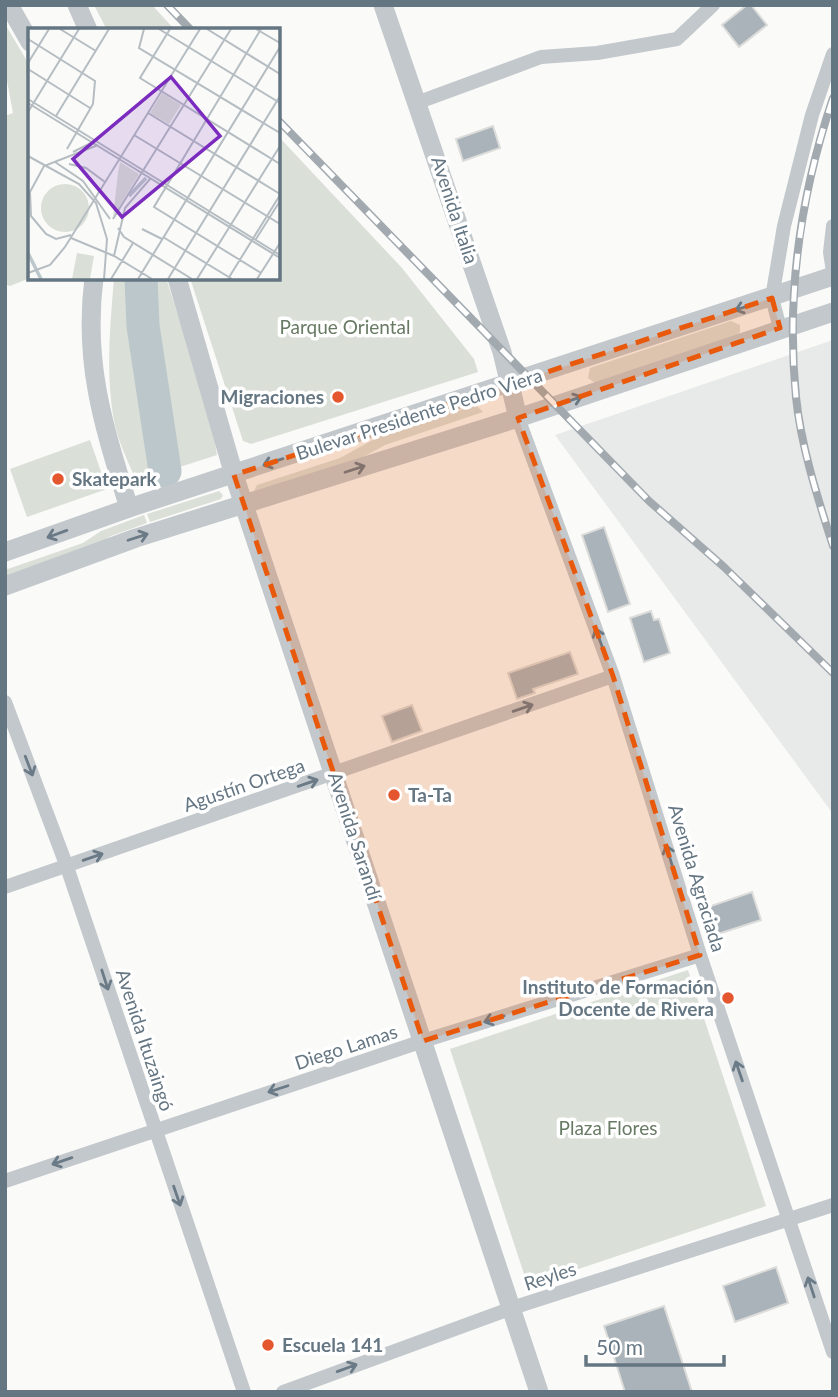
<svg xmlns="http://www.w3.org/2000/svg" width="838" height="1397" viewBox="0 0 838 1397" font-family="Lato,sans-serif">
<rect width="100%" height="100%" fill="#fafaf8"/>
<!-- built -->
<path fill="#e8e9e9" d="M 833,340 L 833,814 L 555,435 Z"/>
<!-- green -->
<path fill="#dadfd7" d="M 94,5 L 152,5 L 175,30 L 107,30 Z
M 5,24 L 30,66 L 30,278 L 10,286 L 5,284 L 5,116 L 13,113 L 5,70 Z
M 278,136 L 402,268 L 474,359 L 478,372 L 251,444 L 243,441 L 190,278 L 278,278 Z
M 114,278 L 166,278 L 211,416 L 217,455 L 136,481 C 129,463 119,444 115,425 C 105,377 110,327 114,278 Z
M 731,321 L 740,325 L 740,332 L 736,336 L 595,383 L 588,378 L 590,368 Z
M 476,405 L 483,412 L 385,445 L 352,463 L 254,491 L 257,485 L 340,458 L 380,436 Z
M 90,440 L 107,489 L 27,517 L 10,469 Z
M 219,491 L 223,495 L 221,499 L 150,522 L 147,514 Z
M 144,515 L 147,523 L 111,536 L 88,551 L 5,579 L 5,570 L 83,543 L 101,531 Z
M 688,970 L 766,1206 L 528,1286 L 450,1049 Z"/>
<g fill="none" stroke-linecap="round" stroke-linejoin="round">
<!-- river -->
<path stroke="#bbc7cb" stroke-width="33" d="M 141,278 L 143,326 L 165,471"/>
</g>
<!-- building -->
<path fill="#aab3b9" stroke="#dcdcda" stroke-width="2" d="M 747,5 L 751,5 L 767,25 L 739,47 L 722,25 Z
M 493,126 L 500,148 L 463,161 L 456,139 Z
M 604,527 L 630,604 L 608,612 L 582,535 Z
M 651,611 L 654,620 L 659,619 L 670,653 L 644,662 L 630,618 Z
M 570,652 L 578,674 L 533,689 L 535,693 L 517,699 L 508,673 Z
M 412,705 L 422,731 L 392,742 L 382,716 Z
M 752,892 L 761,920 L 715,935 L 705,908 Z
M 776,1267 L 788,1303 L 735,1322 L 723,1286 Z
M 664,1306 L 692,1392 L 625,1392 L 604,1326 Z"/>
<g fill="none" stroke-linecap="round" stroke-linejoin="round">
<!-- minor -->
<path stroke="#c3c8cc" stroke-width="14" d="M 419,102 L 541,57 L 597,53 L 677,39 L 713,5
M 833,226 L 830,252 L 833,272
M 780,328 L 772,298 L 784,226 L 812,115 L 833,54
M 518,418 L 613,676 L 700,955 L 833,1352
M 5,702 L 67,867 L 244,1392
M 5,887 L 613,676
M 5,1181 L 423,1041 L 700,955
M 283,1392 L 512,1308 L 833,1205"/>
<!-- tertiary -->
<path stroke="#c3c8cc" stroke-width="19" d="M 9,5 L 30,42
M 77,5 L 88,30
M 383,5 L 502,352 L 518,418
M 94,278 C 83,364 104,427 129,508
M 177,278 L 234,475 L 539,1392
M 5,552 L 129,508 L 833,276
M 5,586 L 136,538 L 518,418 L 833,312"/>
<!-- rail casing -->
<g stroke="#a2aab0" stroke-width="8">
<path id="rail" d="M 167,5 L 191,30
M 833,98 C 801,193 786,296 796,397 C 801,447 818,499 833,546
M 278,120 L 649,501 L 724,567 L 833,673"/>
</g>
<!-- rail -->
<use href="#rail" stroke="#fff" stroke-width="5" stroke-dasharray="16" stroke-linecap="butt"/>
</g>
<!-- one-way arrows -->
<defs><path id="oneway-shaft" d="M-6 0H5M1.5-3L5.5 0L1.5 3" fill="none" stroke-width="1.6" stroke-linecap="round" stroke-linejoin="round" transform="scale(1.75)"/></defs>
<g stroke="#6a7a87">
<use href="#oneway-shaft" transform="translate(745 307) rotate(162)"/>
<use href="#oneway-shaft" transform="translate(572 400) rotate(-19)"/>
<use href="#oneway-shaft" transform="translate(273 462) rotate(161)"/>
<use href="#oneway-shaft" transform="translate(355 469) rotate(-18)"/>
<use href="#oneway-shaft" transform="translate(57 534) rotate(160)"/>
<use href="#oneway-shaft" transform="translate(138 537) rotate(-18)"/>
<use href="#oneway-shaft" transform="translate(599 638) rotate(-110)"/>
<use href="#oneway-shaft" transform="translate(523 708) rotate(-19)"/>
<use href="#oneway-shaft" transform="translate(29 766) rotate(69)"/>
<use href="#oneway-shaft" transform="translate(308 783) rotate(-19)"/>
<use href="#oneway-shaft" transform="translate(669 855) rotate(-107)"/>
<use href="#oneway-shaft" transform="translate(93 857) rotate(-19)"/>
<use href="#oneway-shaft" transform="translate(105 980) rotate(72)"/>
<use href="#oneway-shaft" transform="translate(494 1019) rotate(163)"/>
<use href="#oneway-shaft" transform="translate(739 1071) rotate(-109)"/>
<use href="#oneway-shaft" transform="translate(278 1089) rotate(162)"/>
<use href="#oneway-shaft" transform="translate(62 1161) rotate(161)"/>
<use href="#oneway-shaft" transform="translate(177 1196) rotate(71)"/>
<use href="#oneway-shaft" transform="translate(811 1287) rotate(-108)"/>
<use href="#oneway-shaft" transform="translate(347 1368) rotate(-20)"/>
</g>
<!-- marked area -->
<path fill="#e8590c" fill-opacity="0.2" stroke="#e8590c" stroke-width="5" stroke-dasharray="14 9" stroke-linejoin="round" d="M 772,298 L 780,328 L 518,418 L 613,676 L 700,955 L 423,1041 L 234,475 Z"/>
<!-- markers -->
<g fill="#e4572e" stroke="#fff" stroke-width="2.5">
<circle cx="338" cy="397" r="7"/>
<circle cx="58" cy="479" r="7"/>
<circle cx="394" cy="795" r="7"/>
<circle cx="728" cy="998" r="7"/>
<circle cx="268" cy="1345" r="7"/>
</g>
<g text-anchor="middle" stroke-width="7" stroke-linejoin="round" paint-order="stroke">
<!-- street labels -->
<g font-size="19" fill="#657683" stroke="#fff">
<text transform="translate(455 210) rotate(72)" y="7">Avenida Italia</text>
<text transform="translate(419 414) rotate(-18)" y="7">Bulevar Presidente Pedro Viera</text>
<text transform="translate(244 785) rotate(-19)" y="7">Agustín Ortega</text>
<text transform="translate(355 836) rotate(72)" y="7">Avenida Sarandí</text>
<text transform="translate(697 878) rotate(73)" y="7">Avenida Agraciada</text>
<text transform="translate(145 1040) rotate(72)" y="7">Avenida Ituzaingó</text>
<text transform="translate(346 1047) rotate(-18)" y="7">Diego Lamas</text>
<text transform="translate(550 1276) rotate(-18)" y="7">Reyles</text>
</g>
<!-- park labels -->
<g font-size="19" fill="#687a64" stroke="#fff">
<text x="345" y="334">Parque Oriental</text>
<text x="608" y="1135">Plaza Flores</text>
</g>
<!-- poi labels -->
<g font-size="19" font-weight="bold" fill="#657683" stroke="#fff" text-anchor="start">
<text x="324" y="404" text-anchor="end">Migraciones</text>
<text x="72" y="486">Skatepark</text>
<text x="408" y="802">Ta-Ta</text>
<text x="714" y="994" text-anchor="end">Instituto de Formación<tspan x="714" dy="22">Docente de Rivera</tspan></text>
<text x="282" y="1352">Escuela 141</text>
</g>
</g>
<!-- overview -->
<g transform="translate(28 28)">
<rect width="252" height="252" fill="#fafaf8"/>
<path d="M 134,65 L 153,77 L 141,96 L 122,85 ZM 92,134 L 111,146 L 85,189 L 90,145 ZM13 180a24 24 0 1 1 48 0a24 24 0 1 1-48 0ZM 49,225 L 66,228 L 62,251 L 44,251 Z" fill="#dadfd7"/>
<path fill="none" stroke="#bbc7cb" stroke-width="3.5" d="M 101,168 L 118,150M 0,225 L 13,251"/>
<path fill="none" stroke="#b5bdc2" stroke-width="2" d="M 32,1 L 68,23M 116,1 L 111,20 L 252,105M 131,1 L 252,75M 142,1 L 112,50 L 252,136M 179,1 L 252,46M 228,1 L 252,15M 233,1 L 126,179 L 233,245M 0,11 L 67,53 L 65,76 L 39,121M 0,35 L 21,1M 0,41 L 62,80M 0,71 L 252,227M 0,75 L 252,230M 0,84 L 51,1M 120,85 L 252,166M 28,88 L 81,1M 106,107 L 252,196M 45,124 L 65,114M 0,128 L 51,156 L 68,175 L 79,211 L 76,251M 27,134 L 55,153 L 82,191M 41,136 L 58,140 L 77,154M 85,191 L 203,1M 90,200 L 96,209 L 164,251M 114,201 L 134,211M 43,207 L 28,211 L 18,206 L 3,188 L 2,164 L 16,138 L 70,117M 135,209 L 204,251M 43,210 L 86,228 L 124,251M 228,211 L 252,173M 86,228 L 97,180 L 122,151M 0,245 L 22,237 L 37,219 L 172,1M 83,251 L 105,215M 110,251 L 252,19M 140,251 L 252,68M 169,251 L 252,118M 200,251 L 252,167M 229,251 L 252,215"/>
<path fill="#7b2cbf" fill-opacity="0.15" stroke="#7b2cbf" stroke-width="3.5" d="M 143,49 L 192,108 L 94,189 L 45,131 Z"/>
<rect width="252" height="252" fill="none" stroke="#657683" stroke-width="3.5"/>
</g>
<!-- border -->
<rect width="838" height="1397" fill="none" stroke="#657683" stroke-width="14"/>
<!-- scale -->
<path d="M586 1355v10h138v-10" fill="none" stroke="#657683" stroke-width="3.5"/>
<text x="596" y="1355" font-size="21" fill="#657683" stroke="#ffffff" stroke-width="5" paint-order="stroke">50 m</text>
</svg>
